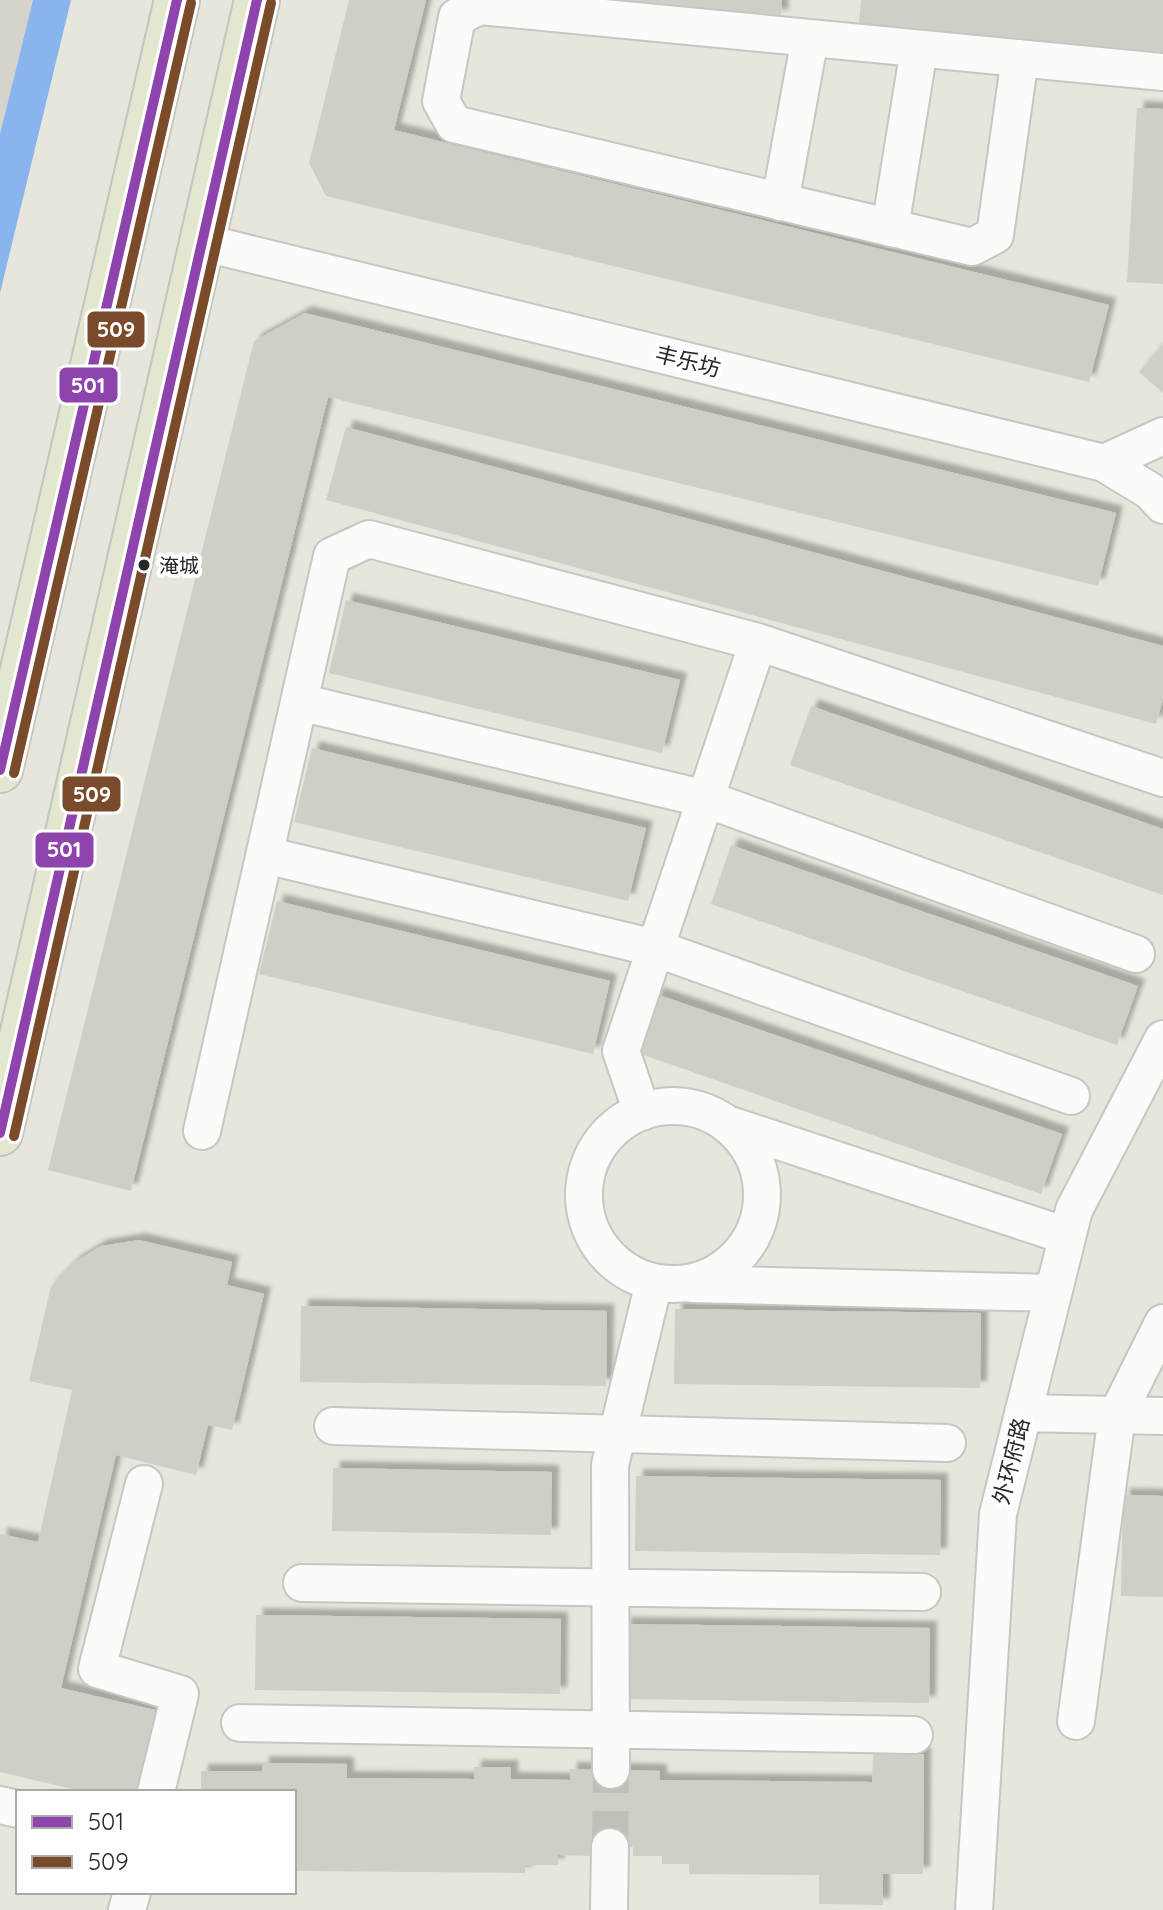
<svg xmlns="http://www.w3.org/2000/svg" width="1163" height="1910" viewBox="0 0 1163 1910" font-family="Quicksand,'Noto Sans SC',sans-serif">
<defs>
<filter id="shadow"><feDropShadow dx="7" dy="-7" stdDeviation="2" flood-color="#0004"/></filter>
</defs>
<rect width="100%" height="100%" fill="#e6e6dc"/>
<!-- plaza -->
<path fill="#d5d4ca" d="M 0,0 L 33,0 L 0,134 Z"/>
<!-- water -->
<path fill="#89b4ee" d="M 33,0 L 71,0 L 0,293 L 0,134 Z"/>
<!-- building -->
<path fill="#cfcfc7" filter="url(#shadow)" d="M 349,0 L 426,0 L 394,130 L 1109,305 L 1089,382 L 326,196 L 309,163 Z
M 620,0 L 782,0 L 781,17 Z
M 861,0 L 1163,0 L 1163,52 L 859,24 Z
M 1137,108 L 1163,109 L 1163,284 L 1127,282 Z
M 305,313 L 1116,513 L 1098,586 L 328,397 L 131,1191 L 48,1170 L 254,341 Z
M 1163,344 L 1163,393 L 1139,372 Z
M 346,427 L 1163,646 L 1163,699 L 1156,724 L 326,500 Z
M 346,600 L 680,680 L 662,753 L 329,673 Z
M 811,706 L 1163,829 L 1163,895 L 790,765 Z
M 312,748 L 646,828 L 628,901 L 294,822 Z
M 731,845 L 1138,986 L 1117,1045 L 711,904 Z
M 277,901 L 610,981 L 593,1054 L 259,974 Z
M 656,994 L 1062,1134 L 1041,1194 L 635,1052 Z
M 139,1240 L 232,1262 L 227,1285 L 264,1294 L 232,1430 L 208,1425 L 196,1475 L 116,1455 L 61,1688 L 159,1711 L 140,1792 L 85,1792 L 0,1772 L 0,1534 L 38,1542 L 72,1390 L 29,1381 L 51,1286 L 75,1262 L 101,1246 Z
M 301,1306 L 607,1311 L 606,1386 L 300,1382 Z
M 675,1309 L 981,1313 L 980,1388 L 674,1384 Z
M 333,1468 L 552,1472 L 551,1535 L 332,1531 Z
M 636,1476 L 941,1480 L 940,1555 L 635,1551 Z
M 1123,1495 L 1163,1496 L 1163,1597 L 1121,1596 Z
M 256,1615 L 561,1619 L 560,1694 L 255,1690 Z
M 624,1624 L 930,1628 L 929,1703 L 623,1699 Z
M 873,1754 L 924,1754 L 923,1874 L 883,1874 L 883,1905 L 819,1904 L 819,1875 L 689,1874 L 689,1864 L 662,1864 L 662,1856 L 633,1856 L 633,1847 L 591,1846 L 591,1856 L 558,1855 L 558,1865 L 525,1865 L 525,1873 L 294,1871 L 294,1792 L 201,1792 L 201,1771 L 262,1771 L 262,1763 L 347,1764 L 347,1778 L 474,1779 L 474,1767 L 511,1767 L 511,1779 L 570,1780 L 570,1769 L 660,1771 L 660,1780 L 872,1782 Z"/>
<g fill="none" stroke-linecap="round" stroke-linejoin="round">
<!-- minor-tunnel -->
<path stroke="#c0c0b8" stroke-width="36" stroke-dasharray="36 18" stroke-linecap="butt" d="M 610,1847 L 611,1770"/>
<!-- minor casing -->
<g stroke="#c6c6c5" stroke-width="40">
<path id="minor" d="M 1020,58 L 995,235 L 972,247 L 454,124 L 441,101 L 457,17 L 480,6 L 1163,72
M 780,202 L 810,38
M 890,228 L 919,49
M 201,242 L 1104,463 L 1150,491 L 1163,505
M 1104,463 L 1163,436
M 299,702 L 706,799 L 1136,954
M 265,855 L 655,948 L 1071,1096
M584 1195a89 89 0 1 1 178 0a89 89 0 1 1-178 0Z
M 642,1112 L 621,1051 L 758,642
M 727,1124 L 1067,1236
M 202,1131 L 332,556 L 369,539 L 758,642 L 1163,778
M 692,1284 L 1053,1293
M 1023,1413 L 1163,1416
M 333,1426 L 947,1443
M 144,1484 L 97,1669 L 180,1694 L 156,1792
M 302,1583 L 922,1592
M 1076,1721 L 1117,1415 L 1163,1323
M 240,1723 L 914,1735
M 611,1770 L 610,1465 L 654,1282
M 0,1805 L 18,1809
M 127,1910 L 132,1892
M 609,1910 L 610,1847
M 974,1910 L 998,1514 L 1074,1210 L 1163,1039"/>
</g>
<!-- major casing -->
<g stroke="#c3c3bf" stroke-width="48">
<path id="major" d="M 0,770 L 177,0
M 0,1133 L 257,0"/>
</g>
<!-- minor -->
<use href="#minor" stroke="#fbfbfa" stroke-width="36"/>
<!-- major -->
<use href="#major" stroke="#e4e7d0" stroke-width="44"/>
<!-- bus-1 casing -->
<g stroke="#fff" stroke-width="16">
<path id="bus-1" d="M 0,770 L 177,0
M 0,1133 L 257,0"/>
</g>
<!-- bus-2 casing -->
<g stroke="#fff" stroke-width="16">
<path id="bus-2" d="M 14,773 L 191,3
M 14,1136 L 271,3"/>
</g>
<!-- bus-1 -->
<use href="#bus-1" stroke="#8e44ad" stroke-width="10"/>
<!-- bus-2 -->
<use href="#bus-2" stroke="#7a4b2a" stroke-width="10"/>
</g>
<!-- markers -->
<circle fill="#272727" stroke="#fff" stroke-width="3" cx="144" cy="565" r="7"/>
<g text-anchor="middle" stroke-width="8" stroke-linejoin="round" paint-order="stroke">
<!-- bus labels -->
<g font-size="20" fill="#272727" stroke="#fff" text-anchor="start">
<text x="159" y="573">淹城</text>
</g>
<!-- street labels -->
<g font-size="22" fill="#272727" stroke="#fff">
<text transform="translate(688 361) rotate(14)" y="8">丰乐坊</text>
<text transform="translate(1011 1461) rotate(-76)" y="8">外环府路</text>
</g>
</g>
<g stroke="#fff" stroke-width="3">
<rect x="86" y="310" width="60" height="39" rx="8" fill="#7a4b2a"/>
<rect x="58" y="366" width="61" height="38" rx="8" fill="#8e44ad"/>
<rect x="61" y="775" width="61" height="38" rx="8" fill="#7a4b2a"/>
<rect x="34" y="831" width="61" height="38" rx="8" fill="#8e44ad"/>
</g>
<g font-size="22" text-anchor="middle" font-weight="bold" fill="#fff">
<text x="116" y="337">509</text>
<text x="88" y="393">501</text>
<text x="92" y="802">509</text>
<text x="64" y="857">501</text>
</g>
<!-- legend -->
<rect x="16" y="1790" width="280" height="104" fill="#ffffff" stroke="#a9a9a9" stroke-width="2"/>
<rect x="32" y="1816" width="40" height="12" fill="#8e44ad" stroke="#a9a9a9" stroke-width="2"/>
<text x="88" y="1830" font-size="24" fill="#272727">501</text>
<rect x="32" y="1856" width="40" height="12" fill="#7a4b2a" stroke="#a9a9a9" stroke-width="2"/>
<text x="88" y="1870" font-size="24" fill="#272727">509</text>
</svg>
